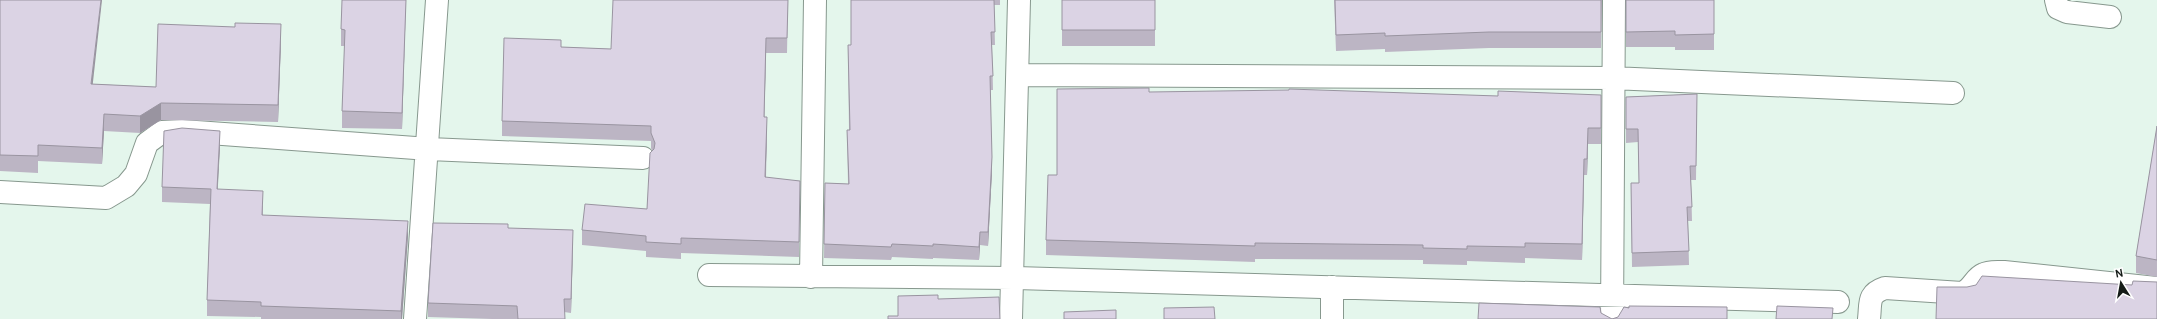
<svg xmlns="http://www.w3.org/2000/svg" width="2157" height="319" viewBox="0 0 2157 319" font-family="Overpass,sans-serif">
<rect width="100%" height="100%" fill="#e4f6ec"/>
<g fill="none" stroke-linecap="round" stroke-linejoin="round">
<!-- minor casing -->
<g stroke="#87988e" stroke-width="24">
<path id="minor" d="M 2056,0 L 2058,8 L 2067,12 L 2110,17
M 1018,75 L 1612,78 L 1953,93
M 0,192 L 106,198 L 126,186 L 136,174 L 147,143 L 162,132 L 182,131 L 429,149 L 643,158
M 709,275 L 1012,278 L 1838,302
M 811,277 L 815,0
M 1332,287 L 1332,319
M 415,319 L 437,0
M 1011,319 L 1019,0
M 1612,319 L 1614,0
M 1869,319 C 1871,303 1867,294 1885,288 L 1962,293 C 1973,289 1974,278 1984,274 C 1989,271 1998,272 2004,272 L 2157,288"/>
</g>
<!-- minor -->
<use href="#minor" stroke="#fff" stroke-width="22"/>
</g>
<!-- wall -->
<path fill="#bcb5c4" d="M 0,0 L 93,84 L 156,87 L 281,41 L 278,122 L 161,120 L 140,133 L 104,131 L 102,164 L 38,161 L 38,173 L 0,171 Z
M 406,0 L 402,129 L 342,128 L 342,111 L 345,46 L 341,46 L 341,29 Z
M 788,0 L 787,53 L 766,53 L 764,117 L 767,132 L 766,178 L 800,181 L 799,257 L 681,253 L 681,259 L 646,257 L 646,251 L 582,245 L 582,230 L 647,209 L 652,151 L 651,148 L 651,141 L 502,136 L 502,121 L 561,47 L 611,49 Z
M 851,0 L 1000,0 L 1000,5 L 994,5 L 995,45 L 992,45 L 993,90 L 990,90 L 992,171 L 988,246 L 980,245 L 979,260 L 933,258 L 933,259 L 892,257 L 891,260 L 824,258 L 825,183 L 848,184 L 847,130 L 849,130 L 848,45 L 851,45 Z
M 1062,0 L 1155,0 L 1155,46 L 1062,46 Z
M 1334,0 L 1602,0 L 1601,48 L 1489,48 L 1385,52 L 1385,49 L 1336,51 Z
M 1626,0 L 1714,0 L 1714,50 L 1675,50 L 1675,47 L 1626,47 Z
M 1149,92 L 1498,96 L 1601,95 L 1601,144 L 1588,144 L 1587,175 L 1584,175 L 1582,260 L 1525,258 L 1525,263 L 1467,261 L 1467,265 L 1423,264 L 1423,260 L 1255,259 L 1255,262 L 1046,255 L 1046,240 Z
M 1697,94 L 1696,180 L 1691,180 L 1692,221 L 1688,221 L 1689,265 L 1632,267 L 1631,183 L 1639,183 L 1638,142 L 1626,143 L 1626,97 Z
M 2157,126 L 2157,277 L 2136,273 L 2136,256 Z
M 220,146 L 217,189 L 263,206 L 263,215 L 408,236 L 402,319 L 261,319 L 261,317 L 207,316 L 207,300 L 210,204 L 162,202 L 162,187 Z
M 508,228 L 573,244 L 571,313 L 564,312 L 565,319 L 492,319 L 428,317 L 428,303 Z"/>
<!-- shaded-wall -->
<path fill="#9994a0" d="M 101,0 L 102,0 L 91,100 L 91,84 Z
M 406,0 L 402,129 L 402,113 Z
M 281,24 L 281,41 L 278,122 L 278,105 Z
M 766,38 L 766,53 L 764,132 L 764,117 Z
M 161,103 L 161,120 L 140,133 L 140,116 Z
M 104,114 L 104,131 L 102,164 L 102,148 Z
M 767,117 L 767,132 L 765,193 L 765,177 Z
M 1588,128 L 1588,144 L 1587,175 L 1587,159 Z
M 220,131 L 220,146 L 217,204 L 217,189 Z
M 992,157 L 992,171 L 988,246 L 988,232 Z
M 1584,159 L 1584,175 L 1582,260 L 1582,244 Z
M 408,221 L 408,236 L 402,319 L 401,319 L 401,311 Z
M 573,230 L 573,244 L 571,313 L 571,299 Z
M 980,232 L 980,245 L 979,260 L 979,247 Z"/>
<!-- building -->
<path fill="#dbd3e4" stroke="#9994a0" d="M 0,0 L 101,0 L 91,84 L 156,87 L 158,24 L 235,27 L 235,23 L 281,24 L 278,105 L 161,103 L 140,116 L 104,114 L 102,148 L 38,145 L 38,156 L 0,155 Z
M 342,0 L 406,0 L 402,113 L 342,111 L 345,30 L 341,29 Z
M 613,0 L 788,0 L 787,38 L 766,38 L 764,117 L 767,117 L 765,177 L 800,181 L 799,242 L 681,238 L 681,244 L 646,242 L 646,236 L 582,230 L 585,204 L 647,209 L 650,153 L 654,149 L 655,143 L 651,133 L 651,126 L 502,121 L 504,38 L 561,40 L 561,47 L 611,49 Z
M 851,0 L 994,0 L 995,32 L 991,32 L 993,76 L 990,76 L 992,157 L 988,232 L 980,232 L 979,247 L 933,244 L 933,246 L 892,244 L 891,247 L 824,244 L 825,183 L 849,184 L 847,130 L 850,130 L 848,45 L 851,45 Z
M 1062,0 L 1155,0 L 1155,30 L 1062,30 Z
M 1335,0 L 1601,0 L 1601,32 L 1489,32 L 1385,36 L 1385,33 L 1336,35 Z
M 1626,0 L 1714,0 L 1714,34 L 1675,35 L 1675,31 L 1626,32 Z
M 1149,88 L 1149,92 L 1289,90 L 1289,89 L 1498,96 L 1498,91 L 1601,95 L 1601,128 L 1588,128 L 1587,159 L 1584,159 L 1582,244 L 1525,243 L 1525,247 L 1467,246 L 1467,249 L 1423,248 L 1423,245 L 1255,243 L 1255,246 L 1046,240 L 1048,175 L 1057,175 L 1057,89 Z
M 1697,94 L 1696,166 L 1690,166 L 1692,207 L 1687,207 L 1689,251 L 1632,253 L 1631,183 L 1639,183 L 1638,129 L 1626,129 L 1626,97 Z
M 2157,126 L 2157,260 L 2136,256 Z
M 182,128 L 220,131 L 217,189 L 263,191 L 262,215 L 408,221 L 401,311 L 261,306 L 261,302 L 207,300 L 211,189 L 162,187 L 164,131 Z
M 433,223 L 508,224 L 508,228 L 573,230 L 571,299 L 564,299 L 565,319 L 518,319 L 517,306 L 428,303 Z
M 1982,276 L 2132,285 L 2133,281 L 2157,282 L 2157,319 L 1936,319 L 1937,287 L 1967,287 L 1976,285 Z
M 938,295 L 938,299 L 999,297 L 1000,319 L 888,319 L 888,316 L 898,316 L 898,296 Z
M 1479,303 L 1600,307 L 1601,313 L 1612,319 L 1618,317 L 1624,307 L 1629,308 L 1629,306 L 1727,307 L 1727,319 L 1478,319 Z
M 1777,306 L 1833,308 L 1832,319 L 1776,319 Z
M 1214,307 L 1215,319 L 1164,319 L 1164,308 Z
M 1116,310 L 1116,319 L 1064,319 L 1064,312 Z"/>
<!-- north arrow -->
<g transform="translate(2121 283) rotate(349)" stroke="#ffffff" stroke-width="3" paint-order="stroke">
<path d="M0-3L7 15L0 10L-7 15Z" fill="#141b17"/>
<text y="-6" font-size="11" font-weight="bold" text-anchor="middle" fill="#141b17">N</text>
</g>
</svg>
